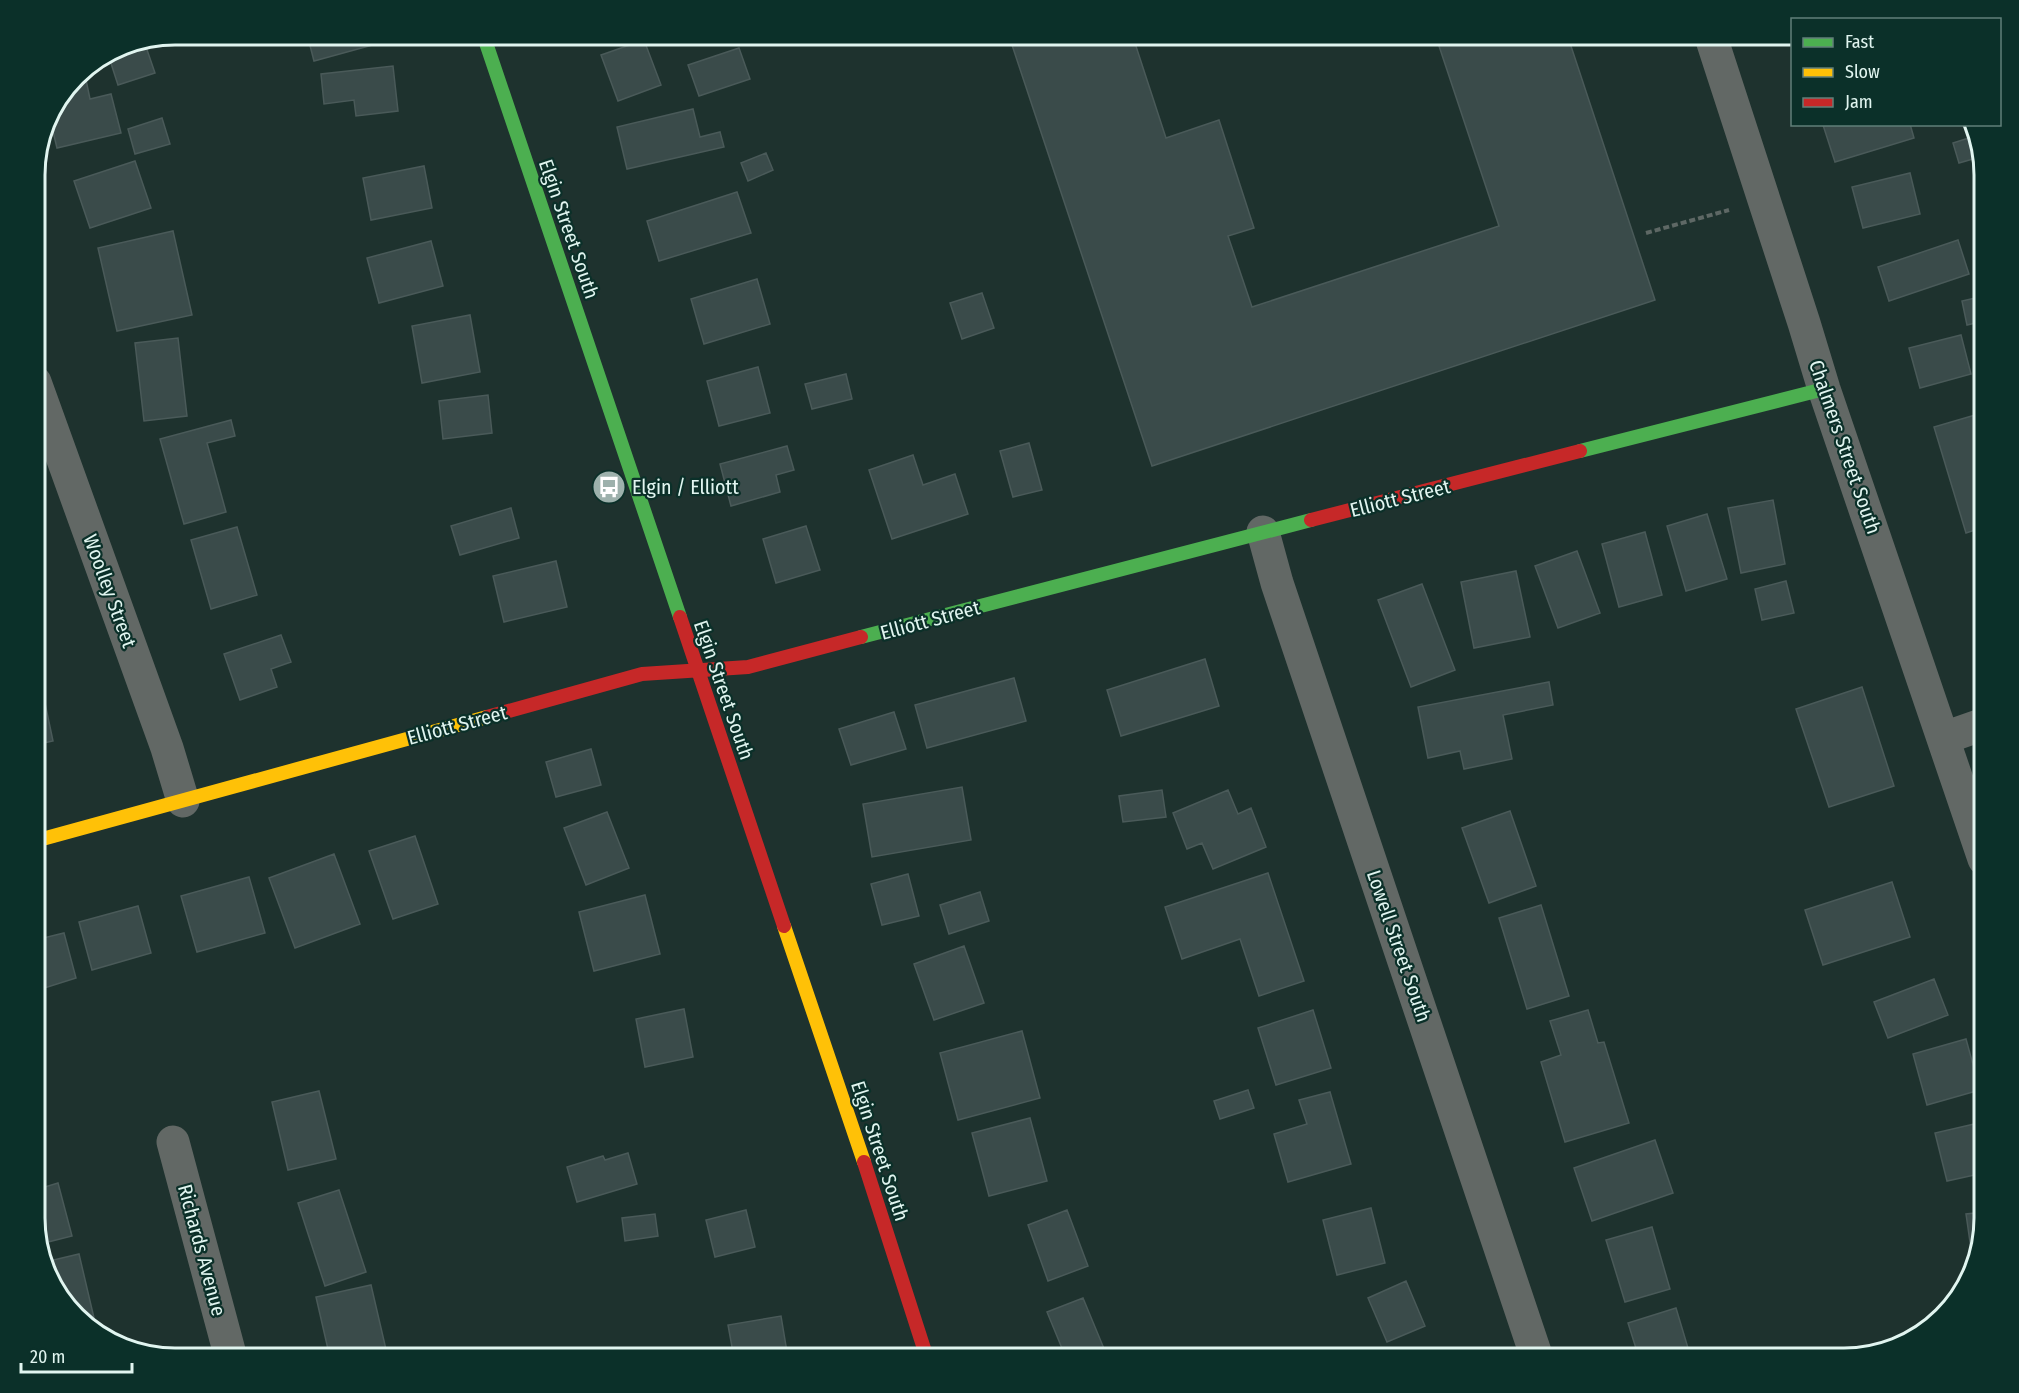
<svg xmlns="http://www.w3.org/2000/svg" width="2019" height="1393" viewBox="0 0 2019 1393" font-family="'Fira Sans Condensed',sans-serif">
<rect width="100%" height="100%" fill="#1e322e"/>
<!-- building -->
<path fill="#3a4b4a" stroke="#4a5a59" stroke-width="1.5" d="M 307,34 L 378,34 L 380,43 L 314,61 Z
M 1043,34 L 1132,34 L 1166,138 L 1219,120 L 1254,228 L 1228,236 L 1252,307 L 1499,226 L 1435,34 L 1567,34 L 1655,300 L 1152,466 L 1012,45 Z
M 644,40 L 661,85 L 618,101 L 601,55 Z
M 144,41 L 155,73 L 118,85 L 108,54 L 122,45 Z
M 739,48 L 750,79 L 699,96 L 688,65 Z
M 393,66 L 398,111 L 356,116 L 354,100 L 324,104 L 321,74 Z
M 85,75 L 90,99 L 111,94 L 121,133 L 57,148 L 49,115 L 75,77 Z
M 693,109 L 700,137 L 720,132 L 724,147 L 627,169 L 617,127 Z
M 162,118 L 170,144 L 135,154 L 128,129 Z
M 1910,124 L 1914,138 L 1835,162 L 1823,125 Z
M 1975,136 L 1980,157 L 1959,163 L 1953,143 Z
M 766,153 L 773,170 L 748,181 L 741,163 Z
M 135,161 L 151,208 L 90,228 L 74,181 Z
M 424,166 L 432,208 L 371,220 L 363,178 Z
M 1910,173 L 1920,214 L 1863,228 L 1852,187 Z
M 737,192 L 751,233 L 659,261 L 647,221 Z
M 173,231 L 192,315 L 117,331 L 98,248 Z
M 1958,240 L 1969,274 L 1889,301 L 1878,267 Z
M 431,241 L 443,286 L 379,303 L 367,258 Z
M 757,279 L 770,324 L 704,344 L 691,299 Z
M 982,293 L 994,328 L 962,339 L 950,303 Z
M 1984,296 L 1984,321 L 1967,325 L 1962,301 Z
M 470,315 L 480,372 L 422,383 L 412,326 Z
M 1961,335 L 1971,374 L 1920,388 L 1909,348 Z
M 178,338 L 187,416 L 144,421 L 135,343 Z
M 758,367 L 770,413 L 719,426 L 707,381 Z
M 846,374 L 852,399 L 812,409 L 805,384 Z
M 488,395 L 492,433 L 443,439 L 439,401 Z
M 1982,413 L 1984,422 L 1984,527 L 1966,533 L 1934,427 Z
M 231,420 L 235,436 L 207,443 L 226,512 L 184,524 L 160,439 Z
M 1029,443 L 1042,490 L 1013,497 L 1000,451 Z
M 787,446 L 794,470 L 776,475 L 780,492 L 731,506 L 720,464 Z
M 913,455 L 923,485 L 955,474 L 968,514 L 892,539 L 869,470 Z
M 1773,500 L 1785,564 L 1741,573 L 1728,508 Z
M 511,508 L 519,538 L 460,555 L 451,526 Z
M 1707,514 L 1727,579 L 1686,591 L 1667,526 Z
M 806,526 L 820,570 L 776,583 L 763,539 Z
M 237,527 L 257,595 L 211,609 L 191,540 Z
M 1645,532 L 1662,595 L 1619,607 L 1602,544 Z
M 1577,551 L 1600,613 L 1558,628 L 1535,566 Z
M 556,561 L 567,607 L 504,622 L 493,576 Z
M 1516,571 L 1530,637 L 1474,648 L 1461,582 Z
M 1786,581 L 1794,613 L 1762,620 L 1755,589 Z
M 1422,584 L 1455,670 L 1411,687 L 1378,600 Z
M 281,635 L 291,662 L 271,669 L 277,687 L 240,700 L 224,654 Z
M 1205,659 L 1219,706 L 1121,736 L 1107,690 Z
M 1014,678 L 1026,721 L 927,748 L 915,705 Z
M 1549,682 L 1553,705 L 1503,715 L 1512,759 L 1464,769 L 1460,751 L 1428,758 L 1418,707 Z
M 1862,687 L 1894,786 L 1829,807 L 1796,709 Z
M 42,689 L 53,741 L 35,745 L 35,690 Z
M 894,712 L 906,749 L 851,765 L 839,729 Z
M 591,749 L 601,785 L 556,797 L 546,762 Z
M 962,787 L 971,840 L 872,857 L 863,804 Z
M 1162,790 L 1166,817 L 1123,822 L 1119,796 Z
M 1228,790 L 1238,814 L 1251,808 L 1266,847 L 1213,869 L 1202,843 L 1187,849 L 1173,813 Z
M 1510,811 L 1536,886 L 1489,903 L 1462,828 Z
M 607,812 L 629,868 L 586,885 L 564,828 Z
M 415,836 L 438,904 L 393,919 L 369,851 Z
M 334,854 L 360,924 L 295,948 L 269,878 Z
M 1268,873 L 1304,981 L 1259,996 L 1240,939 L 1182,959 L 1165,907 Z
M 908,874 L 919,916 L 882,925 L 871,884 Z
M 249,877 L 265,933 L 197,952 L 181,896 Z
M 1892,882 L 1910,937 L 1823,965 L 1805,910 Z
M 980,892 L 989,921 L 949,934 L 940,905 Z
M 645,895 L 660,954 L 594,971 L 579,912 Z
M 1541,905 L 1569,996 L 1527,1009 L 1499,918 Z
M 138,906 L 151,953 L 92,970 L 79,922 Z
M 64,933 L 76,978 L 35,991 L 35,940 Z
M 964,946 L 984,1003 L 934,1020 L 914,964 Z
M 1934,979 L 1948,1015 L 1888,1038 L 1874,1002 Z
M 684,1009 L 693,1057 L 645,1067 L 636,1019 Z
M 1313,1010 L 1331,1068 L 1276,1085 L 1258,1028 Z
M 1588,1010 L 1598,1043 L 1604,1042 L 1629,1123 L 1565,1142 L 1541,1062 L 1561,1055 L 1550,1021 Z
M 1022,1031 L 1040,1098 L 958,1120 L 940,1053 Z
M 1966,1039 L 1980,1090 L 1927,1105 L 1913,1054 Z
M 1248,1090 L 1254,1108 L 1220,1119 L 1214,1101 Z
M 319,1091 L 336,1159 L 288,1170 L 272,1102 Z
M 1330,1092 L 1351,1164 L 1288,1182 L 1274,1134 L 1307,1124 L 1299,1100 Z
M 1030,1118 L 1047,1181 L 989,1196 L 972,1133 Z
M 1983,1122 L 1984,1130 L 1984,1173 L 1947,1181 L 1935,1133 Z
M 1655,1140 L 1673,1193 L 1592,1221 L 1574,1168 Z
M 628,1153 L 637,1184 L 577,1202 L 567,1167 L 603,1156 L 605,1160 Z
M 58,1183 L 72,1236 L 40,1244 L 35,1227 L 35,1190 Z
M 339,1190 L 366,1272 L 325,1286 L 298,1203 Z
M 1371,1208 L 1385,1263 L 1337,1275 L 1323,1220 Z
M 746,1210 L 755,1247 L 715,1257 L 706,1220 Z
M 1067,1210 L 1088,1266 L 1048,1281 L 1028,1225 Z
M 1984,1212 L 1984,1218 L 1975,1249 L 1971,1249 L 1966,1214 Z
M 655,1214 L 658,1236 L 625,1241 L 622,1218 Z
M 1652,1227 L 1670,1289 L 1625,1302 L 1606,1240 Z
M 79,1254 L 98,1335 L 53,1288 L 45,1262 Z
M 1406,1281 L 1425,1326 L 1387,1342 L 1368,1298 Z
M 371,1285 L 388,1358 L 330,1358 L 316,1297 Z
M 1083,1298 L 1105,1351 L 1087,1358 L 1066,1358 L 1047,1312 Z
M 1676,1308 L 1691,1358 L 1639,1358 L 1628,1323 Z
M 781,1316 L 788,1358 L 734,1358 L 728,1325 Z"/>
<g fill="none" stroke-linecap="round" stroke-linejoin="round">
<!-- path -->
<path stroke="#5e6865" stroke-width="4" stroke-dasharray="6 3" stroke-linecap="butt" d="M 1646,233 L 1729,210"/>
<!-- street -->
<path stroke="#626865" stroke-width="33" d="M 1710,34 L 1804,323 L 1824,389 L 1984,859
M 35,382 L 167,748 L 183,801
M 1263,532 L 1277,583 L 1537,1358
M 1944,738 L 1984,724
M 173,1142 L 231,1358"/>
<!-- fast -->
<path stroke="#4caf50" stroke-width="14" d="M 483,34 L 680,617
M 1580,451 L 1824,389
M 861,637 L 1311,520"/>
<!-- slow -->
<path stroke="#ffc107" stroke-width="14" d="M 35,841 L 487,717
M 784,926 L 864,1162"/>
<!-- jam -->
<path stroke="#c62828" stroke-width="14" d="M 1311,520 L 1580,451
M 680,617 L 784,926
M 487,717 L 642,674 L 748,667 L 861,637
M 864,1162 L 927,1358"/>
</g>
<!-- icons -->
<defs>
<g id="bus-disc" transform="scale(1.725)"><circle r="9.5" fill="#9db1ac" stroke="#0b3029"/><path d="M-5-6H5V4H4V6H2V4H-2V6H-4V4H-5ZM-3.5-4V0h7V-4ZM-3.5 1.2v1.5H-2V1.2ZM2 1.2v1.5H3.5V1.2Z" fill="#fff"/></g>
</defs>
<g fill-rule="evenodd">
<use href="#bus-disc" x="609" y="487"/>
</g>
<g text-anchor="middle" stroke-width="4.5" stroke-linejoin="round" paint-order="stroke">
<!-- street labels -->
<g font-size="20" fill="#e1f5f0" stroke="#0b3029">
<text transform="translate(569 229) rotate(71)" y="7">Elgin Street South</text>
<text transform="translate(1845 447) rotate(71)" y="7">Chalmers Street South</text>
<text transform="translate(1400 498) rotate(-14)" y="7">Elliott Street</text>
<text transform="translate(110 591) rotate(70)" y="7">Woolley Street</text>
<text transform="translate(930 620) rotate(-15)" y="7">Elliott Street</text>
<text transform="translate(724 690) rotate(71)" y="7">Elgin Street South</text>
<text transform="translate(457 725) rotate(-15)" y="7">Elliott Street</text>
<text transform="translate(1399 946) rotate(71)" y="7">Lowell Street South</text>
<text transform="translate(880 1151) rotate(72)" y="7">Elgin Street South</text>
<text transform="translate(202 1250) rotate(75)" y="7">Richards Avenue</text>
</g>
<!-- poi labels -->
<g font-size="20" fill="#e1f5f0" stroke="#0b3029" text-anchor="start">
<text x="632" y="494">Elgin / Elliott</text>
</g>
</g>
<!-- crop -->
<path d="M0 0H2019V1393H0ZM175 45H1844A130 130 0 0 1 1974 175V1218A130 130 0 0 1 1844 1348H175A130 130 0 0 1 45 1218V175A130 130 0 0 1 175 45Z" fill="#0b3029" fill-rule="evenodd"/>
<path fill="none" stroke="#e1f5f0" stroke-width="3" d="M175 45H1844A130 130 0 0 1 1974 175V1218A130 130 0 0 1 1844 1348H175A130 130 0 0 1 45 1218V175A130 130 0 0 1 175 45Z"/>
<!-- legend -->
<rect x="1791" y="18" width="210" height="108" fill="#0b3029" stroke="#617f79" stroke-width="1.5"/>
<rect x="1803" y="38" width="30" height="9" fill="#4caf50" stroke="#617f79" stroke-width="1.5"/>
<text x="1845" y="48" font-size="18" fill="#e1f5f0">Fast</text>
<rect x="1803" y="68" width="30" height="9" fill="#ffc107" stroke="#617f79" stroke-width="1.5"/>
<text x="1845" y="78" font-size="18" fill="#e1f5f0">Slow</text>
<rect x="1803" y="98" width="30" height="9" fill="#c62828" stroke="#617f79" stroke-width="1.5"/>
<text x="1845" y="108" font-size="18" fill="#e1f5f0">Jam</text>
<!-- scale -->
<path d="M21 1363v9h111v-9" fill="none" stroke="#e1f5f0" stroke-width="3"/>
<text x="30" y="1363" font-size="18" fill="#e1f5f0" stroke="#0b3029" stroke-width="4.5" paint-order="stroke">20 m</text>
</svg>
